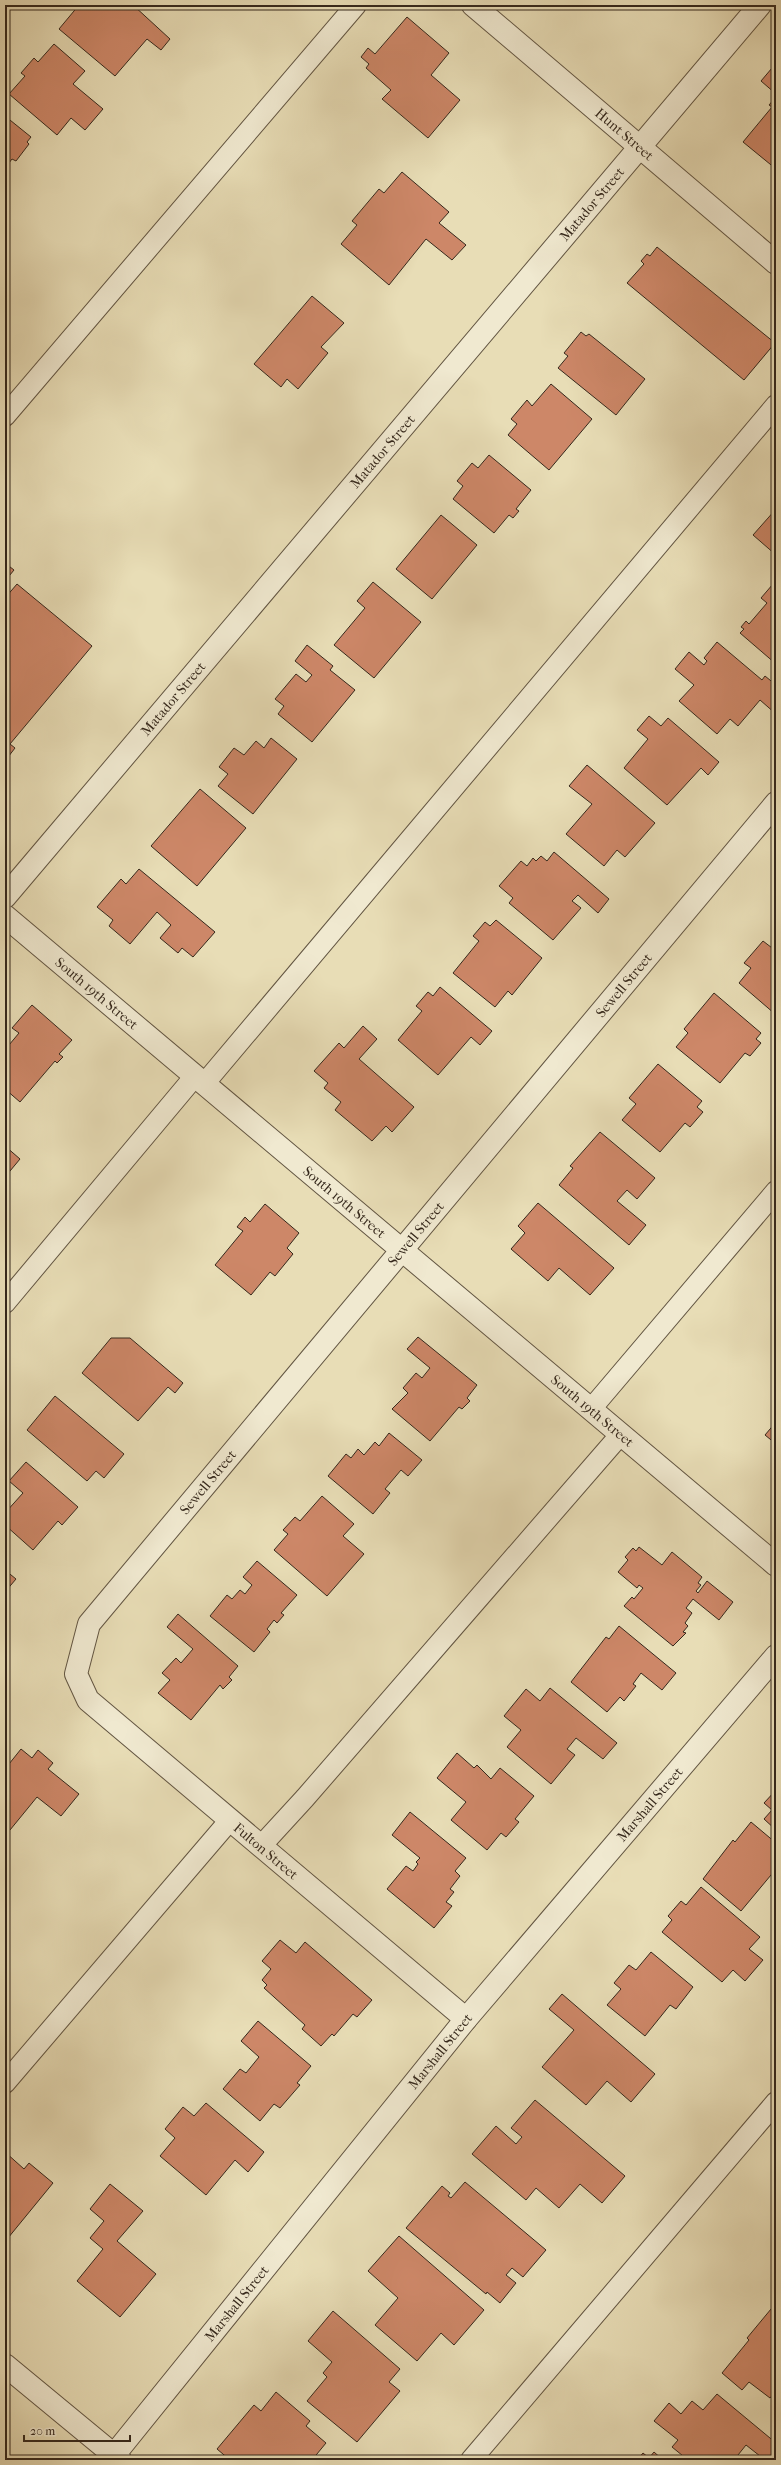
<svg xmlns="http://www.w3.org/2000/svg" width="781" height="2465" viewBox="0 0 781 2465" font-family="'IM FELL French Canon',serif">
<rect width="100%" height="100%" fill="#e8ddb6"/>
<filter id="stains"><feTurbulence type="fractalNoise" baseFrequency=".005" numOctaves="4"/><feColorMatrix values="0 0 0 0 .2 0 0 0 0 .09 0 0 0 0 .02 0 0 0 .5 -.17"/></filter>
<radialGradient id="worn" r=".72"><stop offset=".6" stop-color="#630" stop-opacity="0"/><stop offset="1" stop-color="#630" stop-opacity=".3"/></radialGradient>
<!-- building -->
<path fill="#cd8768" stroke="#35281c" d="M 79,5 L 133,5 L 170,39 L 161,50 L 147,39 L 115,76 L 59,29 Z
M 407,17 L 449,53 L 431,75 L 460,100 L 428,138 L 382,99 L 391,90 L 366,68 L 369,64 L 361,57 L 368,48 L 375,54 Z
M 54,44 L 85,71 L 73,84 L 103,109 L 85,130 L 71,118 L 57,135 L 9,94 L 25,76 L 21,73 L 34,58 L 38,62 Z
M 772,68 L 776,71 L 776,94 L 761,81 Z
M 776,97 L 776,169 L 743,142 L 772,107 L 769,105 Z
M 5,116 L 31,137 L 27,142 L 29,144 L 16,161 L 12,159 L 5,168 Z
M 402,172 L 449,212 L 439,223 L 466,245 L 452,260 L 426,239 L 389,285 L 341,244 L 357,225 L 352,221 L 379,189 L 384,193 Z
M 657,247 L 775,343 L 744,380 L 627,283 L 644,264 L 641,261 L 647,254 L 650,256 Z
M 312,296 L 344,323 L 321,347 L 328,353 L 298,389 L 287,379 L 281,387 L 254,364 Z
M 581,332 L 586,336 L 589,334 L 645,379 L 616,415 L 558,368 L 568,356 L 564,353 Z
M 551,384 L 592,419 L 549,470 L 508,435 L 517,424 L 511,419 L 527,400 L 532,406 Z
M 489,455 L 531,490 L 516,509 L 519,511 L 513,518 L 509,515 L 494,533 L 453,499 L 463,486 L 457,481 L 472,463 L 478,468 Z
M 776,509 L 776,555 L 753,535 Z
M 441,515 L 477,545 L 432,599 L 396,569 Z
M 5,563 L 14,570 L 5,581 Z
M 373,582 L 421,622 L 374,678 L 334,645 L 365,608 L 357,601 Z
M 17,584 L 92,646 L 10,744 L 15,748 L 5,761 L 5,598 Z
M 773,584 L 776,586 L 776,664 L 740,633 L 744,629 L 741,627 L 746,621 L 749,624 L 767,603 L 761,598 Z
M 717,642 L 762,680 L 765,676 L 776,685 L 776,714 L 760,700 L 738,726 L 730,719 L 717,734 L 679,701 L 694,685 L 675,669 L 689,652 L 704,665 L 707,661 L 704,658 Z
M 307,645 L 333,666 L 330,670 L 355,690 L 312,742 L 278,714 L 284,706 L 275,699 L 296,674 L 306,682 L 312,675 L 295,661 Z
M 649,716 L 661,726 L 668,718 L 719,762 L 708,775 L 701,768 L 667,805 L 624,768 L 648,739 L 637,730 Z
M 271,738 L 297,759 L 253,814 L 218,786 L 228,774 L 219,767 L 234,748 L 244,755 L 256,741 L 264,748 Z
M 587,765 L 655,823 L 625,857 L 617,850 L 604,866 L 566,834 L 592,804 L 569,786 Z
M 200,789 L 246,828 L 197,886 L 151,846 Z
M 554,852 L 609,899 L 598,913 L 578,895 L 572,901 L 581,908 L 553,940 L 509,903 L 513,898 L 499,886 L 521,861 L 527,866 L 533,858 L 536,861 L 541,856 L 547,861 Z
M 139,869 L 215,932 L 193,957 L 182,948 L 178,953 L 160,938 L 171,925 L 157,912 L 130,944 L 109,926 L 113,920 L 97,907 L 121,879 L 126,884 Z
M 496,920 L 542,958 L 512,995 L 508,991 L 495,1007 L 453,973 L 479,941 L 473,936 L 485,922 L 490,926 Z
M 763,941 L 776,951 L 775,1014 L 739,983 L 751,968 L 744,963 Z
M 440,987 L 492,1031 L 480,1045 L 471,1037 L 438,1075 L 398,1040 L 422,1011 L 416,1006 L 428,992 L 433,996 Z
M 714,993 L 761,1033 L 756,1039 L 761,1043 L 750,1056 L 745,1053 L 720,1083 L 676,1047 L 688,1033 L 684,1029 Z
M 32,1005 L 72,1040 L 59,1054 L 63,1057 L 57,1063 L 55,1061 L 20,1102 L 5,1089 L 5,1042 L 9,1045 L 19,1033 L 12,1028 Z
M 363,1026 L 377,1039 L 359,1059 L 414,1107 L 392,1132 L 386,1126 L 372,1141 L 335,1110 L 341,1102 L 324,1088 L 328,1083 L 314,1071 L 339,1043 L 344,1048 Z
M 658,1064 L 702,1101 L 697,1107 L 703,1112 L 690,1127 L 685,1123 L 660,1152 L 622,1120 L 636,1104 L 629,1098 Z
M 600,1132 L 655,1178 L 637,1199 L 627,1190 L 617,1201 L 646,1225 L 629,1245 L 559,1185 L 573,1168 L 570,1166 Z
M 5,1146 L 20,1159 L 5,1177 Z
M 538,1203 L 614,1268 L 590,1295 L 559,1268 L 548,1281 L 511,1249 L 525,1233 L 518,1226 Z
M 265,1204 L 299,1233 L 287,1248 L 293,1254 L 275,1276 L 270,1272 L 251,1295 L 215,1265 L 243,1231 L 237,1227 L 245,1217 L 250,1222 Z
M 418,1337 L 477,1385 L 467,1398 L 470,1401 L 462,1409 L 459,1407 L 430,1441 L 392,1409 L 408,1393 L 403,1388 L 416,1373 L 422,1378 L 430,1368 L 407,1349 Z
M 111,1338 L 130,1338 L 183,1383 L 175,1393 L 168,1387 L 138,1421 L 82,1373 Z
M 55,1396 L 124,1454 L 104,1478 L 96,1471 L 87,1481 L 27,1430 Z
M 776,1422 L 776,1444 L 765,1435 Z
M 389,1433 L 422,1460 L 408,1476 L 401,1470 L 385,1489 L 390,1493 L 373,1514 L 328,1476 L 346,1454 L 351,1458 L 358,1449 L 364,1455 L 375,1442 L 379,1446 Z
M 26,1462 L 78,1507 L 62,1525 L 58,1521 L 33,1550 L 5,1525 L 5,1513 L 23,1493 L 9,1481 Z
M 322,1496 L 354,1524 L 343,1536 L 364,1554 L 327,1596 L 274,1550 L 288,1534 L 283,1530 L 295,1517 L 300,1521 Z
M 639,1547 L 662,1565 L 672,1552 L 702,1577 L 698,1583 L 701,1585 L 696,1591 L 698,1593 L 707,1581 L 733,1602 L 719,1620 L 693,1599 L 686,1608 L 692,1613 L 685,1623 L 688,1626 L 683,1632 L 686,1633 L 673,1646 L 624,1606 L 632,1597 L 634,1599 L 643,1588 L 639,1585 L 637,1588 L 618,1572 L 628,1560 L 625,1557 L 633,1548 L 636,1551 Z
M 257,1561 L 297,1595 L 281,1613 L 284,1615 L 277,1623 L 274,1620 L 267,1629 L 270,1632 L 254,1652 L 210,1616 L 227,1595 L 232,1599 L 240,1590 L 245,1594 L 252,1585 L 243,1577 Z
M 5,1570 L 16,1579 L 5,1592 Z
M 178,1614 L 238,1666 L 229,1677 L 232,1680 L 223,1689 L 220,1685 L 191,1720 L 158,1693 L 170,1680 L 162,1673 L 176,1658 L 181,1663 L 193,1649 L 167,1627 Z
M 619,1626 L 676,1673 L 662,1690 L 641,1673 L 633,1684 L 636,1686 L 624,1701 L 620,1697 L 607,1712 L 571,1682 L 606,1637 L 609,1639 Z
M 550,1688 L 617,1743 L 603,1759 L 576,1738 L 567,1749 L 575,1755 L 551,1784 L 507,1747 L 521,1730 L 504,1716 L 526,1689 L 540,1701 Z
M 21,1749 L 32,1758 L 38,1750 L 53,1763 L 48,1769 L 79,1794 L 61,1816 L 37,1797 L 10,1830 L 5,1826 L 5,1769 Z
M 457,1753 L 474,1768 L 477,1765 L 491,1779 L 500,1768 L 534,1796 L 515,1819 L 519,1822 L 506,1837 L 501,1833 L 487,1850 L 451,1820 L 466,1802 L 437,1778 Z
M 776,1790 L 776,1830 L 764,1819 L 772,1810 L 764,1803 Z
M 410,1812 L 466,1858 L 455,1871 L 460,1876 L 450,1889 L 454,1892 L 446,1902 L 452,1906 L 434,1928 L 387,1889 L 406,1866 L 413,1871 L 418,1864 L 416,1862 L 420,1858 L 392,1835 Z
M 751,1822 L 776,1843 L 776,1869 L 741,1911 L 703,1879 L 733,1840 L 735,1842 Z
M 701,1887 L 760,1937 L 749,1949 L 763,1960 L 745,1981 L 733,1970 L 722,1982 L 662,1932 L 672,1920 L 668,1916 L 681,1901 L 686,1905 Z
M 280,1940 L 296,1953 L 305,1942 L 372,2000 L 357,2017 L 353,2014 L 334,2036 L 332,2034 L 321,2046 L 302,2029 L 305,2025 L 264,1988 L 267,1985 L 262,1980 L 271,1969 L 262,1961 Z
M 651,1952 L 693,1987 L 676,2009 L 670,2005 L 645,2036 L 607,2005 L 621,1989 L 614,1983 L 629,1965 L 636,1970 Z
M 562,1994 L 655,2074 L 631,2102 L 607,2081 L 586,2105 L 542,2067 L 574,2030 L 549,2009 Z
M 258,2021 L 311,2066 L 297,2083 L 300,2085 L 280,2108 L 274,2104 L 260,2121 L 223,2089 L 240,2069 L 246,2073 L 259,2057 L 241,2041 Z
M 535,2100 L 625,2176 L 602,2203 L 580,2184 L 559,2208 L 536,2188 L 526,2200 L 472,2154 L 496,2126 L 516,2144 L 522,2137 L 511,2128 Z
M 206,2103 L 264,2152 L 248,2172 L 235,2160 L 206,2195 L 160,2156 L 175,2138 L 165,2129 L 183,2107 L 194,2116 Z
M 5,2152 L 24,2169 L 29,2163 L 53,2183 L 8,2238 L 5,2236 Z
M 465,2182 L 546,2250 L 523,2277 L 512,2268 L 506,2275 L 516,2283 L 500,2303 L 487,2292 L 486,2294 L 406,2228 L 442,2186 L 450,2193 L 448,2196 L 451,2198 Z
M 110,2184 L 143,2211 L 117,2241 L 156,2274 L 120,2317 L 77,2281 L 103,2249 L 90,2238 L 104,2221 L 90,2209 Z
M 399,2236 L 484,2310 L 454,2345 L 441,2333 L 417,2361 L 375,2325 L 398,2298 L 368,2271 Z
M 776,2303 L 776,2391 L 770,2398 L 749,2382 L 742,2390 L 722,2373 L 749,2340 L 747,2338 Z
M 333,2311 L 400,2369 L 389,2382 L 400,2391 L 357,2442 L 307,2401 L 327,2377 L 323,2373 L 332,2362 L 308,2341 Z
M 276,2392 L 310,2421 L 306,2426 L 326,2443 L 312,2460 L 230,2460 L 217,2449 L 254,2405 L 261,2411 Z
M 717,2394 L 776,2443 L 776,2460 L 765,2460 L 746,2445 L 734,2460 L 688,2460 L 672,2447 L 678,2440 L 654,2421 L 669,2403 L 681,2414 L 692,2401 L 703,2410 Z
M 654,2452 L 663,2460 L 637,2460 L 643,2453 L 649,2458 Z"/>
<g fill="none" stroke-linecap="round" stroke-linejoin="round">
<!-- service casing -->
<g stroke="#625542" stroke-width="22">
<path id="service" d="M 5,416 L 356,5
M 204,1084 L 776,405
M 5,1303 L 195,1076
M 591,1409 L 776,1191
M 261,1846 L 305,1798 L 621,1434
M 5,2083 L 230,1820
M 471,2460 L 776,2102"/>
</g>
<!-- minor casing -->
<g stroke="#625542" stroke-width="24">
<g id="minor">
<path id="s1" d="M 473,5 L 776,263"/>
<path id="s2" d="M 5,897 L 760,5"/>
<path id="s3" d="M 5,916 L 776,1565"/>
<path id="s4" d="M 466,2019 L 88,1700 L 76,1674 L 89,1624 L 776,803"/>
<path id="s5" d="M 114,2455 L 466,2019 L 776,1656"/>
</g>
</g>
<!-- tertiary casing -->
<g stroke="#625542" stroke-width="24">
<path id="tertiary" d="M 5,2365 L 120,2460"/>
</g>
<!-- service -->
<use href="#service" stroke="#f0e9d0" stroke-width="20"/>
<!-- minor -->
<use href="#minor" stroke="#f0e9d0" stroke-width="22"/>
<!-- tertiary -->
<use href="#tertiary" stroke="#f0e9d0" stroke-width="22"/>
</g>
<g text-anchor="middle" stroke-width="3.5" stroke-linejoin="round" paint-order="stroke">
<!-- street labels -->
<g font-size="14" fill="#35281c" stroke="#f0e9d0">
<text dy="5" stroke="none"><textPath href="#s1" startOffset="199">Hunt Street</textPath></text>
<text dy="5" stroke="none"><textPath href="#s2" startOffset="908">Matador Street</textPath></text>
<text dy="5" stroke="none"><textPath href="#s2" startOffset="584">Matador Street</textPath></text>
<text dy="5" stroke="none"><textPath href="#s2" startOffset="260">Matador Street</textPath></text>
<text dy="5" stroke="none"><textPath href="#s4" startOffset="1408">Sewell Street</textPath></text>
<text dy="5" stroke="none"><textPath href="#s3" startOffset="120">South 19th Street</textPath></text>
<text dy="5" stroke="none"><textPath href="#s3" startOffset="444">South 19th Street</textPath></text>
<text dy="5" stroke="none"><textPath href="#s4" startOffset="1084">Sewell Street</textPath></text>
<text dy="5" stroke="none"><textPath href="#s3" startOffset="768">South 19th Street</textPath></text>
<text dy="5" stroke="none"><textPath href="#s4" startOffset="760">Sewell Street</textPath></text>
<text dy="5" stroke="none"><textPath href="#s5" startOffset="843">Marshall Street</textPath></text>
<text transform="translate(266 1851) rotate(40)" y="5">Fulton Street</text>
<text dy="5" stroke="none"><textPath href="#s5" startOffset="519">Marshall Street</textPath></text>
<text dy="5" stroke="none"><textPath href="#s5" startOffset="195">Marshall Street</textPath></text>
</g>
</g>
<!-- margin -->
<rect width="781" height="2465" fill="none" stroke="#e8ddb6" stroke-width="20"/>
<rect x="6" y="6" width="769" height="2453" fill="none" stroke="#35281c" stroke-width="2"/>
<rect x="10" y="10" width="761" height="2445" fill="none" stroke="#35281c"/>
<!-- scale -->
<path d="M24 2435v6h106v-6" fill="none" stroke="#35281c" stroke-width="2"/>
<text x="30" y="2435" font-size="12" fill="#35281c" stroke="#f0e9d0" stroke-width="3" paint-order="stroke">20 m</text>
<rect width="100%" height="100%" filter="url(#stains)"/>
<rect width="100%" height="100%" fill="url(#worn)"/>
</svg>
